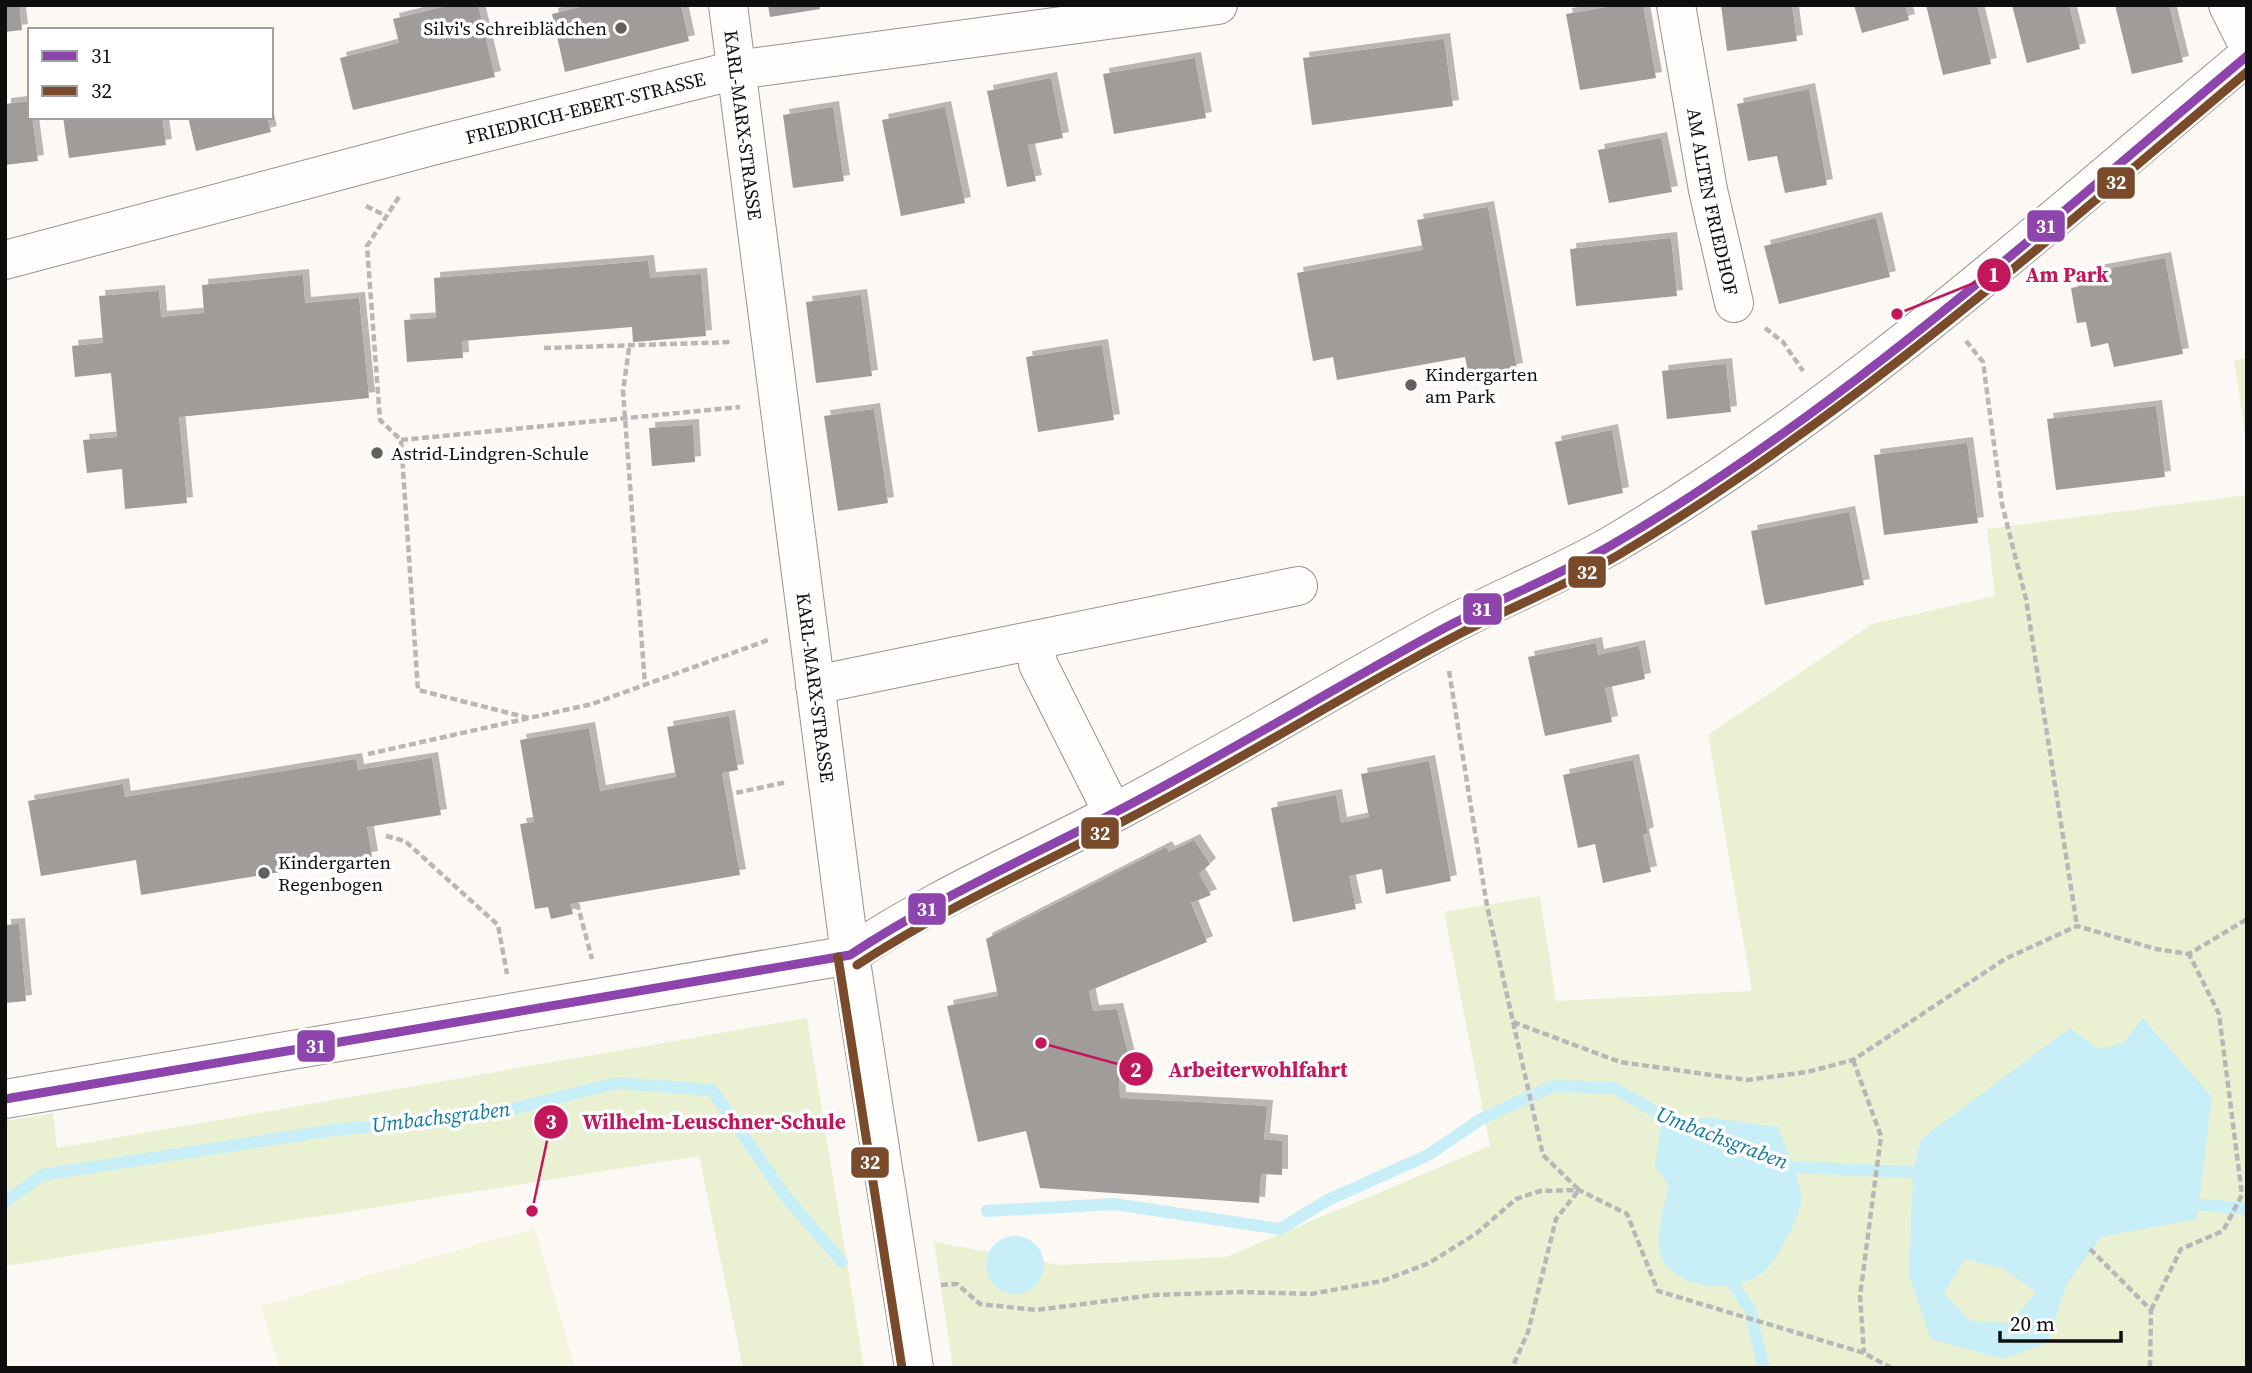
<svg xmlns="http://www.w3.org/2000/svg" width="2252" height="1373" viewBox="0 0 2252 1373" font-family="'Source Serif 4',serif">
<defs>
<filter id="shadow"><feDropShadow dx="6" dy="-6" stdDeviation="0" flood-color="#0004"/></filter>
</defs>
<rect width="100%" height="100%" fill="#fcf8f4"/>
<!-- green -->
<path fill="#eaf1d2" d="M 2247,358 L 2247,447 L 2234,360 Z
M 2247,495 L 2247,1368 L 953,1368 L 934,1242 L 1060,1265 L 1226,1257 L 1490,1146 L 1444,912 L 1540,896 L 1556,1001 L 1752,991 L 1708,735 L 1872,624 L 1995,596 L 1987,529 Z
M 807,1018 L 864,1368 L 743,1368 L 699,1156 L 5,1266 L 5,1121 L 53,1113 L 57,1148 Z"/>
<!-- pitch -->
<path fill="#f3f5dc" d="M 535,1228 L 575,1368 L 279,1368 L 261,1306 Z"/>
<!-- water -->
<path fill="#c8eff8" fill-rule="evenodd" d="M 2143,1018 L 2212,1097 L 2197,1219 L 2101,1237 L 2066,1285 L 2047,1343 L 2003,1359 L 1931,1339 L 1909,1276 L 1913,1171 L 1921,1139 L 2070,1028 L 2098,1049 L 2123,1043 ZM 1965,1259 L 2004,1269 L 2036,1292 L 2010,1323 L 1970,1321 L 1944,1293 Z
M 1712,1118 L 1778,1127 C 1784,1144 1804,1187 1801,1204 C 1797,1220 1778,1258 1766,1270 C 1739,1295 1673,1292 1660,1253 C 1654,1232 1666,1205 1668,1185 L 1655,1166 L 1662,1119 Z
M986 1265a29 29 0 1 1 58 0a29 29 0 1 1-58 0Z"/>
<g fill="none" stroke-linecap="round" stroke-linejoin="round">
<!-- stream -->
<path stroke="#c8eff8" stroke-width="12" d="M 1778,1161 L 1793,1167 L 1930,1173
M 5,1202 L 42,1175 L 327,1131 L 497,1113 L 616,1083 L 712,1090 L 786,1197 L 842,1262
M 2184,1203 L 2247,1209
M 987,1211 L 1114,1204 L 1280,1229 L 1328,1200 L 1428,1155 L 1481,1119 L 1553,1086 L 1614,1088 L 1675,1123
M 1734,1285 L 1750,1310 L 1763,1365 L 1761,1368"/>
</g>
<!-- building -->
<path fill="#9f9c99" filter="url(#shadow)" d="M 5,5 L 19,5 L 22,30 L 5,32 Z
M 451,5 L 478,5 L 495,77 L 353,110 L 340,58 L 399,43 L 393,19 Z
M 588,5 L 681,5 L 689,41 L 565,72 L 552,14 Z
M 768,5 L 819,5 L 820,9 L 770,17 Z
M 1619,5 L 1643,5 L 1656,78 L 1580,90 L 1566,14 Z
M 1721,5 L 1792,5 L 1797,41 L 1727,51 Z
M 1854,5 L 1905,5 L 1909,20 L 1862,33 Z
M 1926,5 L 1977,5 L 1991,64 L 1943,75 Z
M 2012,5 L 2069,5 L 2080,49 L 2027,63 Z
M 2115,5 L 2169,5 L 2183,62 L 2132,74 Z
M 1444,39 L 1453,106 L 1312,125 L 1303,58 Z
M 1195,58 L 1206,118 L 1114,134 L 1103,74 Z
M 1051,78 L 1063,138 L 1028,145 L 1036,181 L 1007,187 L 987,91 Z
M 1809,89 L 1827,185 L 1785,193 L 1777,156 L 1748,161 L 1737,104 Z
M 30,101 L 38,161 L 5,165 L 5,104 Z
M 833,107 L 844,181 L 793,188 L 783,115 Z
M 945,107 L 965,203 L 901,216 L 882,120 Z
M 63,117 L 162,117 L 166,145 L 69,158 Z
M 188,117 L 267,117 L 271,132 L 196,151 Z
M 1661,138 L 1672,192 L 1609,203 L 1598,150 Z
M 1488,207 L 1517,369 L 1469,377 L 1465,357 L 1337,380 L 1333,357 L 1313,361 L 1297,273 L 1423,250 L 1417,220 Z
M 1876,218 L 1890,277 L 1779,304 L 1764,246 Z
M 1671,238 L 1677,296 L 1576,306 L 1570,249 Z
M 2165,258 L 2183,354 L 2114,367 L 2108,343 L 2091,347 L 2086,322 L 2077,323 L 2071,288 L 2097,283 L 2095,271 Z
M 648,261 L 650,278 L 701,274 L 706,336 L 633,342 L 632,327 L 462,341 L 463,358 L 407,362 L 404,320 L 436,318 L 434,278 Z
M 303,275 L 305,303 L 359,298 L 369,398 L 179,417 L 187,503 L 125,509 L 122,469 L 87,473 L 83,440 L 117,437 L 111,373 L 75,377 L 72,346 L 103,343 L 99,296 L 159,291 L 161,317 L 204,313 L 202,285 Z
M 861,295 L 872,376 L 816,383 L 806,302 Z
M 1102,345 L 1114,420 L 1038,432 L 1026,357 Z
M 1726,364 L 1731,412 L 1667,419 L 1662,371 Z
M 2156,406 L 2165,477 L 2056,490 L 2047,419 Z
M 874,409 L 888,503 L 838,511 L 824,416 Z
M 693,425 L 695,462 L 652,466 L 649,428 Z
M 1612,430 L 1623,493 L 1568,505 L 1555,442 Z
M 1967,443 L 1978,523 L 1884,535 L 1874,455 Z
M 1849,512 L 1864,585 L 1765,605 L 1751,531 Z
M 1596,643 L 1598,655 L 1639,646 L 1645,679 L 1605,688 L 1612,722 L 1545,736 L 1528,657 Z
M 729,716 L 738,770 L 722,773 L 740,875 L 570,904 L 573,914 L 551,919 L 548,907 L 535,909 L 520,824 L 534,822 L 520,740 L 589,728 L 600,791 L 676,777 L 667,727 Z
M 432,758 L 441,815 L 367,827 L 372,857 L 141,895 L 136,860 L 41,876 L 28,801 L 123,784 L 125,797 L 356,759 L 358,770 Z
M 1633,760 L 1648,833 L 1643,835 L 1651,872 L 1603,883 L 1595,844 L 1578,848 L 1563,775 Z
M 1429,761 L 1451,881 L 1386,894 L 1382,869 L 1349,876 L 1356,909 L 1293,922 L 1271,808 L 1336,795 L 1341,823 L 1369,817 L 1361,774 Z
M 1194,840 L 1210,864 L 1199,874 L 1211,895 L 1191,903 L 1207,942 L 1089,991 L 1093,1011 L 1117,1009 L 1133,1074 L 1119,1079 L 1120,1098 L 1267,1106 L 1264,1139 L 1282,1141 L 1282,1175 L 1261,1174 L 1259,1203 L 1040,1188 L 1026,1131 L 978,1142 L 947,1006 L 998,996 L 986,939 L 1166,847 L 1169,852 Z
M 19,924 L 26,1001 L 5,1003 L 5,925 Z"/>
<g fill="none" stroke-linecap="round" stroke-linejoin="round">
<!-- minor casing -->
<g stroke="#959392" stroke-width="40">
<g id="minor">
<path id="s1" d="M 728,5 L 850,955 L 914,1368"/>
<path id="s2" d="M 1676,5 L 1708,190 L 1734,303"/>
<path d="M 2228,5 L 2247,43"/>
<path id="s3" d="M 5,260 L 432,146 L 736,70 L 1218,5"/>
<path d="M 1035,641 L 1038,664 L 1113,813"/>
<path d="M 815,685 L 1298,586"/>
<path d="M 5,1099 L 850,955 C 930,900 1022,861 1108,816 C 1219,758 1327,692 1437,632 C 1493,601 1554,578 1610,546 C 1841,411 2042,227 2247,56"/>
</g>
</g>
<!-- path -->
<path stroke="#b8b7b7" stroke-width="4.5" stroke-dasharray="7 3.5" stroke-linecap="butt" d="M 399,197 L 367,246 L 380,420 L 401,440 L 418,690 L 529,718
M 366,206 L 386,216
M 1765,328 L 1783,342 L 1803,371
M 1966,341 L 1983,362 L 2002,504 L 2026,599 L 2077,926
M 544,348 L 732,342
M 629,348 L 623,391 L 645,685
M 401,440 L 740,407
M 1449,671 L 1487,906 L 1543,1155 L 1579,1190 L 1556,1219 L 1528,1332 L 1512,1368
M 368,754 L 592,704 L 771,639
M 726,795 L 787,782
M 386,836 L 405,841 L 498,925 L 507,974
M 577,903 L 592,959
M 1513,1022 L 1620,1062 L 1747,1080 L 1807,1072 L 1853,1060 L 2005,959 L 2077,926 L 2156,949 L 2189,954 L 2247,919
M 1853,1060 L 1881,1136 L 1860,1296 L 1864,1353
M 2090,1249 L 2151,1310 L 2150,1368
M 941,1285 L 957,1284 L 980,1304 L 1036,1310 L 1154,1295 L 1242,1292 L 1311,1294 L 1382,1281 L 1429,1263 L 1477,1233 L 1516,1199 L 1540,1191 L 1579,1190 L 1627,1214 L 1658,1291 L 1864,1353 L 1891,1368
M 2151,1310 L 2181,1249 L 2223,1231 L 2242,1195 L 2219,1014 L 2189,954"/>
<!-- minor -->
<use href="#minor" stroke="#fffefd" stroke-width="38"/>
<!-- bus-1 casing -->
<g stroke="#fff" stroke-width="14">
<path id="bus-1" d="M 5,1099 L 850,955 C 932,901 1021,861 1108,816 C 1220,758 1327,692 1437,632 C 1494,601 1554,578 1610,546 C 1842,411 2042,228 2247,56"/>
</g>
<!-- bus-2 casing -->
<g stroke="#fff" stroke-width="14">
<path id="bus-2" d="M 838,957 L 902,1368
M 857,965 C 950,904 1052,860 1150,807 C 1256,751 1357,687 1463,632 C 1515,605 1570,584 1620,554 C 1847,418 2045,242 2247,72"/>
</g>
<!-- bus-1 -->
<use href="#bus-1" stroke="#8e44ad" stroke-width="9"/>
<!-- bus-2 -->
<use href="#bus-2" stroke="#7a4b2a" stroke-width="9"/>
</g>
<!-- markers -->
<g fill="#61605e" stroke="#fff" stroke-width="2.5">
<circle cx="621" cy="28" r="7"/>
<circle cx="1411" cy="385" r="7"/>
<circle cx="377" cy="453" r="7"/>
<circle cx="264" cy="873" r="7"/>
</g>
<g text-anchor="middle" stroke-width="7" stroke-linejoin="round" paint-order="stroke">
<!-- poi labels -->
<g font-size="19" fill="#0e0e0e" stroke="#fff" text-anchor="start">
<text x="607" y="35" text-anchor="end">Silvi's Schreiblädchen</text>
<text x="1425" y="381">Kindergarten<tspan x="1425" dy="22">am Park</tspan></text>
<text x="391" y="460">Astrid-Lindgren-Schule</text>
<text x="278" y="869">Kindergarten<tspan x="278" dy="22">Regenbogen</tspan></text>
</g>
<!-- street labels -->
<g font-size="19" fill="#0e0e0e" stroke="#fff">
<text dy="7" stroke="none"><textPath href="#s3" startOffset="600">FRIEDRICH-EBERT-STRASSE</textPath></text>
<text dy="7" stroke="none"><textPath href="#s1" startOffset="121">KARL-MARX-STRASSE</textPath></text>
<text dy="7" stroke="none"><textPath href="#s2" startOffset="200">AM ALTEN FRIEDHOF</textPath></text>
<text dy="7" stroke="none"><textPath href="#s1" startOffset="688">KARL-MARX-STRASSE</textPath></text>
</g>
<!-- water labels -->
<g font-size="21" font-style="italic" fill="#107aa0" stroke="#fff">
<text transform="translate(441 1117) rotate(-7)" y="7">Umbachsgraben</text>
<text transform="translate(1722 1138) rotate(21)" y="7">Umbachsgraben</text>
</g>
</g>
<!-- callouts -->
<path fill="none" stroke="#c2185b" stroke-width="2.5" d="M1897 314L1994 275M1041 1043L1136 1069M532 1211L551 1122"/>
<g fill="#c2185b" stroke="#fff" stroke-width="2.5">
<circle cx="1897" cy="314" r="7"/>
<circle cx="1041" cy="1043" r="7"/>
<circle cx="532" cy="1211" r="7"/>
<circle cx="1994" cy="275" r="18"/>
<circle cx="1136" cy="1069" r="18"/>
<circle cx="551" cy="1122" r="18"/>
</g>
<g font-size="21" text-anchor="middle" font-weight="bold" fill="#fff">
<text x="1994" y="282">1</text>
<text x="1136" y="1077">2</text>
<text x="551" y="1129">3</text>
</g>
<g font-size="21" text-anchor="middle" font-weight="bold" fill="#c2185b" stroke="#fff" stroke-width="7" stroke-linejoin="round" paint-order="stroke">
<text x="2067" y="282">Am Park</text>
<text x="1258" y="1077">Arbeiterwohlfahrt</text>
<text x="714" y="1129">Wilhelm-Leuschner-Schule</text>
</g>
<g stroke="#fff" stroke-width="2.5">
<rect x="2096" y="166" width="40" height="34" rx="7" fill="#7a4b2a"/>
<rect x="2026" y="209" width="40" height="34" rx="7" fill="#8e44ad"/>
<rect x="1567" y="555" width="40" height="34" rx="7" fill="#7a4b2a"/>
<rect x="1462" y="592" width="41" height="34" rx="7" fill="#8e44ad"/>
<rect x="1080" y="816" width="40" height="34" rx="7" fill="#7a4b2a"/>
<rect x="907" y="892" width="40" height="34" rx="7" fill="#8e44ad"/>
<rect x="296" y="1029" width="40" height="34" rx="7" fill="#8e44ad"/>
<rect x="850" y="1146" width="40" height="33" rx="7" fill="#7a4b2a"/>
</g>
<g font-size="19" text-anchor="middle" font-weight="bold" fill="#fff">
<text x="2116" y="189">32</text>
<text x="2046" y="233">31</text>
<text x="1587" y="579">32</text>
<text x="1482" y="616">31</text>
<text x="1100" y="840">32</text>
<text x="927" y="916">31</text>
<text x="316" y="1053">31</text>
<text x="870" y="1169">32</text>
</g>
<!-- border -->
<rect width="2252" height="1373" fill="none" stroke="#0e0e0e" stroke-width="14"/>
<!-- legend -->
<rect x="28" y="28" width="245" height="91" fill="#ffffff" stroke="#9f9f9f" stroke-width="2"/>
<rect x="42" y="51" width="35" height="10" fill="#8e44ad" stroke="#9f9f9f" stroke-width="2"/>
<text x="91" y="63" font-size="21" fill="#0e0e0e">31</text>
<rect x="42" y="86" width="35" height="10" fill="#7a4b2a" stroke="#9f9f9f" stroke-width="2"/>
<text x="91" y="98" font-size="21" fill="#0e0e0e">32</text>
<!-- scale -->
<path d="M2000 1331v10h121v-10" fill="none" stroke="#0e0e0e" stroke-width="3.5"/>
<text x="2010" y="1331" font-size="21" fill="#0e0e0e" stroke="#ffffff" stroke-width="5" paint-order="stroke">20 m</text>
</svg>
